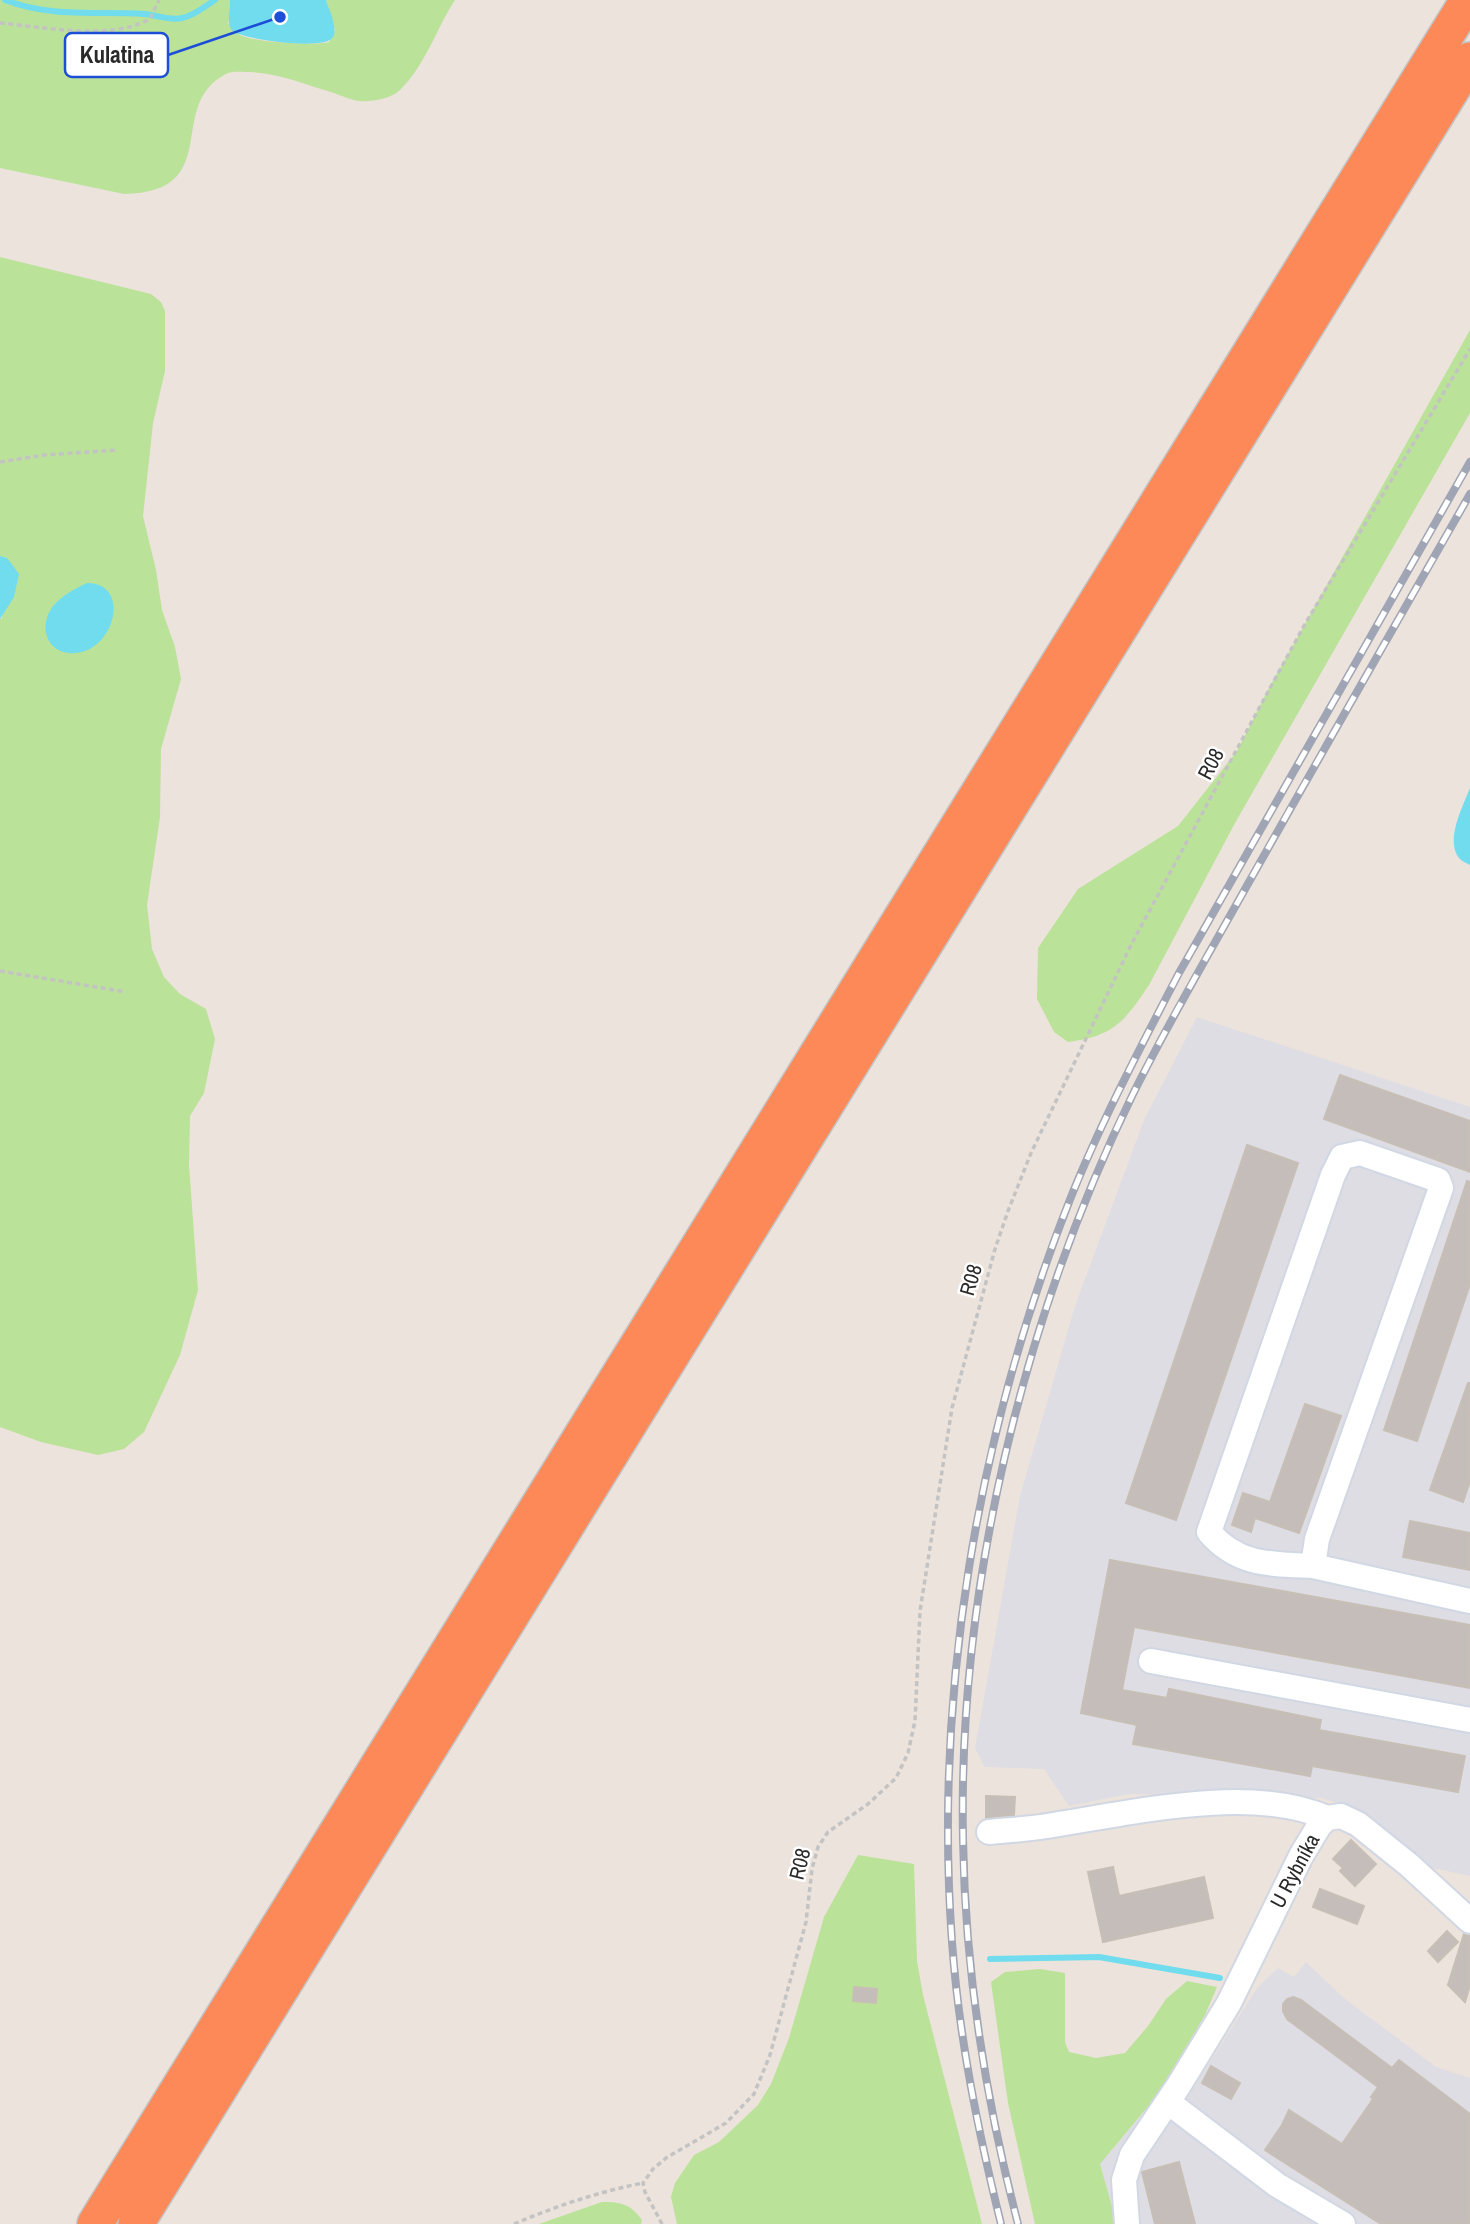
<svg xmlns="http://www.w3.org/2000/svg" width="1470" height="2224" viewBox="0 0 1470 2224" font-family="'Archivo Narrow',sans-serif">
<rect width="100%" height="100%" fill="#ece3dc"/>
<!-- industrial -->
<path fill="#dedde4" d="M 1197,1017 L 1470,1107 L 1470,1876 L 1433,1868 L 1351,1807 L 1321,1798 L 1128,1794 L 1069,1806 L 1044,1769 L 985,1767 L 975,1748 L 1020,1496 L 1075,1306 L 1144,1120 Z
M 1306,1962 L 1345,1999 L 1436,2067 L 1470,2078 L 1470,2224 L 1117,2224 L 1100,2164 L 1160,2092 L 1184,2103 L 1257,1988 L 1278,1968 L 1294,1977 Z"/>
<!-- green -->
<path fill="#bbe299" d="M 0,0 L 230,0 L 231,12 L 228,23 C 232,26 236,32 240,35 C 253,42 314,46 329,42 L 335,30 L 326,0 L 455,0 C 436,29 425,66 400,90 C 391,99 371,102 359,101 C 351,100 342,96 334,93 C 306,85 276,72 246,72 C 239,72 232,71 226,74 C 164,106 226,192 124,194 L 0,168 Z
M 0,257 L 151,294 L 161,302 L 165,311 L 165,371 L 153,423 L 143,516 L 156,570 L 162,610 L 175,647 L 181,679 L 161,749 L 160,817 L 147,905 L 152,949 L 164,977 L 180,994 L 206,1009 L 215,1039 L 204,1093 L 190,1116 L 189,1164 L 198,1290 L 180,1355 L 144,1432 L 124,1449 L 98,1455 L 41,1442 L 0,1427 L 0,619 L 2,618 L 7,558 L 0,556 Z
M 1470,330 L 1470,413 L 1235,823 L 1149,985 C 1124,1022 1114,1036 1068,1042 L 1054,1032 L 1037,999 L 1038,948 L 1078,889 L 1178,826 L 1237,751 L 1270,686 Z
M 858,1855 L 914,1864 L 917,1961 L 923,1995 L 982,2224 L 677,2224 L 671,2197 L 675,2183 L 694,2155 L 719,2142 L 758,2105 L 771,2084 L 789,2038 L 824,1917 Z
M 1040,1969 L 1065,1973 L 1065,2042 L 1069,2052 L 1096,2058 L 1125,2053 L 1148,2026 L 1166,1999 L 1187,1981 L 1217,1987 L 1205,2015 L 1160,2092 L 1100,2164 L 1117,2224 L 1035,2224 L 1008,2103 L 991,1982 L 1005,1972 Z
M 602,2202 C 621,2202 631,2204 642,2220 L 641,2224 L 539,2224 Z"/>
<!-- water -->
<path fill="#70dced" d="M 230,0 L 326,0 C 329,10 338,27 333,37 C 327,51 244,40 233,31 C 225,24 231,10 230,0 Z
M 0,556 L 7,558 L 19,574 L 14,597 L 0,619 Z
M 87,583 C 134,583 113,658 69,653 C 43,650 39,621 55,604 C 63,595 76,588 87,583 Z
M 1470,788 L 1470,865 C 1467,863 1463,862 1460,859 C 1444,842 1463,806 1470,788 Z"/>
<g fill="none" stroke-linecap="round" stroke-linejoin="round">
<!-- stream -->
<path stroke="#70dced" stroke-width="6" d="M 5,0 C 52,18 96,11 144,14 C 157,15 170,21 182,18 C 194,16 205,6 215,0
M 990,1959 L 1099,1957 L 1220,1978"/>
</g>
<!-- building -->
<path fill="#c4bdb9" stroke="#c7bfb6" stroke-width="2" d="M 1340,1075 L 1470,1121 L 1470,1172 L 1324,1119 Z
M 1247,1145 L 1298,1163 L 1176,1520 L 1126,1503 Z
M 1467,1181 L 1470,1182 L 1470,1284 L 1417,1441 L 1384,1430 Z
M 1468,1383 L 1470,1383 L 1470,1481 L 1463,1502 L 1430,1490 Z
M 1305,1404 L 1341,1416 L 1299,1533 L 1255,1518 L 1251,1532 L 1232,1525 L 1243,1493 L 1270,1502 Z
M 1410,1521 L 1470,1533 L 1470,1570 L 1403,1557 Z
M 1110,1560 L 1470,1625 L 1470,1688 L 1134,1627 L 1122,1690 L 1167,1698 L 1169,1689 L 1321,1720 L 1319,1730 L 1465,1756 L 1458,1792 L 1312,1766 L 1310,1776 L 1133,1744 L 1137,1725 L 1081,1713 Z
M 986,1796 L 1015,1797 L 1014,1815 L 986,1818 Z
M 1351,1840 L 1376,1864 L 1355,1886 L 1340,1871 L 1343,1868 L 1333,1859 Z
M 1113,1867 L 1119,1896 L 1204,1877 L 1213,1918 L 1103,1942 L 1088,1872 Z
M 1320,1889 L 1364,1906 L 1357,1924 L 1313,1907 Z
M 1447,1931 L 1458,1942 L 1438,1962 L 1428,1951 Z
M 1464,1934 L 1470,1935 L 1470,1985 L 1465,2002 L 1448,1985 Z
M 854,1987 L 877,1989 L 876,2003 L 853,2001 Z
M 1293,1997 L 1301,2000 L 1392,2068 L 1399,2060 L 1470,2114 L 1470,2224 L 1381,2224 L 1265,2150 L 1282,2125 L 1289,2110 L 1342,2144 L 1373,2099 L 1371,2097 L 1378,2087 L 1287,2019 L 1283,2011 L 1283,2004 L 1287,1999 Z
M 1211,2066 L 1240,2083 L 1231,2099 L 1202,2083 Z
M 1179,2162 L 1195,2224 L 1155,2224 L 1142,2172 Z"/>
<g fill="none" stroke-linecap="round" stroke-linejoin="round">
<!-- minor casing -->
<g stroke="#d1d7e3" stroke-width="28">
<path id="minor" d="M 1313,1566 C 1271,1564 1238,1566 1209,1532 L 1333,1175 L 1342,1157 L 1360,1153 L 1438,1180 L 1441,1188 L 1317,1539 L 1313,1566 L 1470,1601
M 1151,1661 L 1470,1720
M 989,1832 C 1010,1830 1032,1829 1053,1825 C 1131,1813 1252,1784 1327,1818
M 1168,2102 L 1277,2185 L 1343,2224
M 1127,2224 L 1124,2180 L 1132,2155 L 1179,2085 L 1229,2003 L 1301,1856 L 1319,1826 L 1327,1818 L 1341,1816 L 1358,1824 L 1409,1865 L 1470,1921"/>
</g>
<!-- highway casing -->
<g stroke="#c3c3c3" stroke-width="38">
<path id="highway" d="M 95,2224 L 1468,0
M 136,2224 L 1470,60"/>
</g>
<!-- path -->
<path stroke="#c3c3c3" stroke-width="3.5" stroke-dasharray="5 3.5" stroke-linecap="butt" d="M 0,23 C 43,27 111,41 150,19 L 159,0
M 0,462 L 44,455 L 118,450
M 0,971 L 126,992
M 514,2224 C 556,2206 598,2192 643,2183
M 662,2224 L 645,2192 L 643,2183 L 653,2169 L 666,2158 L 726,2123 L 754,2094 L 770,2055 L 806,1922 L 812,1869 L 818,1847 L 828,1832 L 868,1804 L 896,1778 L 908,1753 L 915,1721 L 920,1611 L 952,1408 L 995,1249 L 1008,1211 L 1031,1153 L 1132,943 L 1263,701 L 1305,624 L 1470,349"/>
<!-- minor -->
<use href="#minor" stroke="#fff" stroke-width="24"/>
<!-- highway -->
<use href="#highway" stroke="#fc8957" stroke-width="35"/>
<!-- rail casing -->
<g stroke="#9fa5b4" stroke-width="8">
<path id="rail" d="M 1001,2224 C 978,2131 959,2038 952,1942 C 934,1692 977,1436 1069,1202 C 1100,1124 1140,1048 1179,973 L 1470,462
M 1018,2224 C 985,2098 965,1969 963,1839 C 958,1587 1023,1319 1133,1094 C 1169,1021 1210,952 1249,882 C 1322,752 1396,624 1470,494"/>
</g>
<!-- rail -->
<use href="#rail" stroke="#fff" stroke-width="5" stroke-dasharray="16" stroke-linecap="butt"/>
</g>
<g text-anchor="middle" stroke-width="5" stroke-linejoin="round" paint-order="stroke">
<!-- street labels -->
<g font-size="21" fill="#2a2a2a" stroke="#fff">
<text transform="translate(1211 764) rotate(-62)" y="7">R08</text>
<text transform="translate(971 1280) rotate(-74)" y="7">R08</text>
<text transform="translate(800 1864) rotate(-76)" y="7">R08</text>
<text transform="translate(1295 1871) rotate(-62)" y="7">U Rybníka</text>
</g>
</g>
<!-- callouts -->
<path fill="none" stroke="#1d4ed8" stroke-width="2.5" d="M280 17L168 55"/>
<circle fill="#1d4ed8" stroke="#fff" stroke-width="2.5" cx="280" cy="17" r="7"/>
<rect fill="#fff" stroke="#1d4ed8" stroke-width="2.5" x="65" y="33" width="103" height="44" rx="7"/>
<g font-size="23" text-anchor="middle" font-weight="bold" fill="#2a2a2a">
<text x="117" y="63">Kulatina</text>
</g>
</svg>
